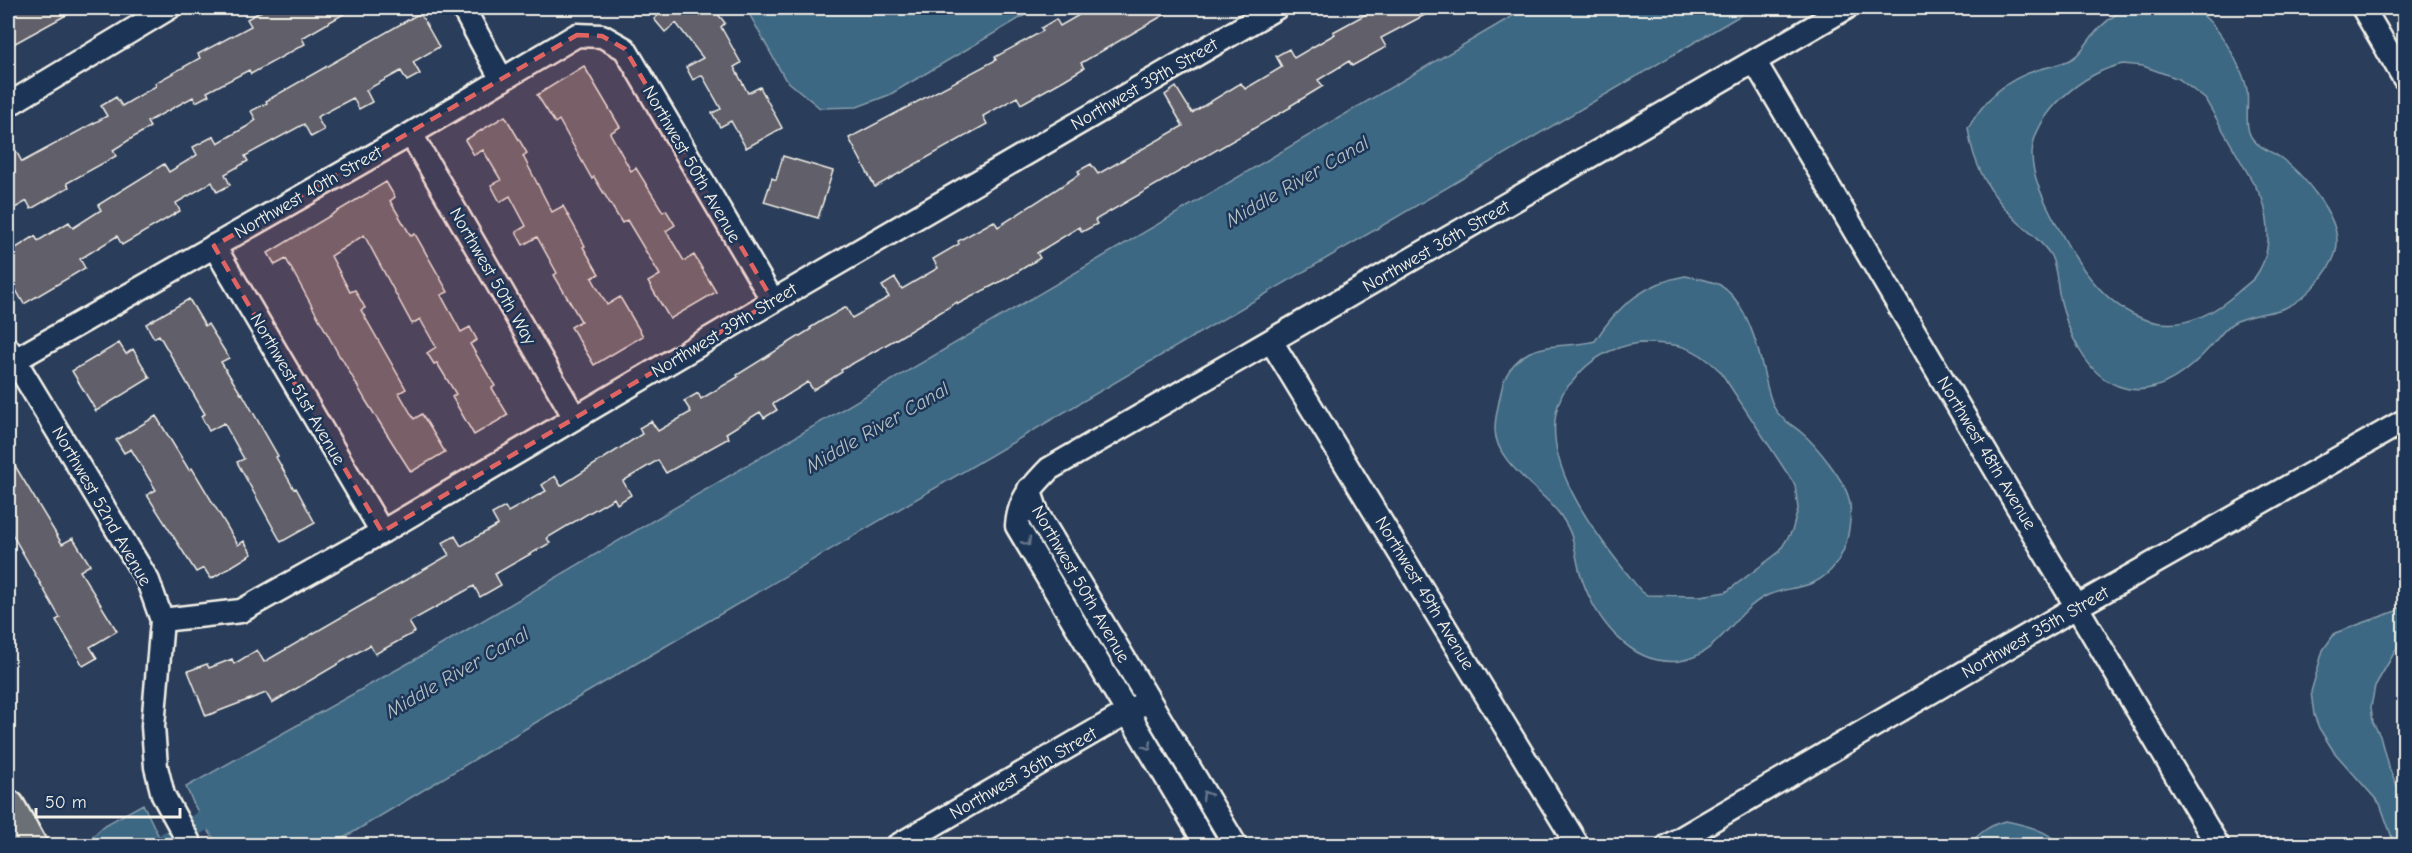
<svg xmlns="http://www.w3.org/2000/svg" width="2412" height="853" viewBox="0 0 2412 853" font-family="'Comic Neue',sans-serif">
<rect width="100%" height="100%" fill="#2a3d5b"/>
<filter id="ink" filterUnits="userSpaceOnUse"><feTurbulence type="fractalNoise" baseFrequency=".0167" numOctaves="2"/><feDisplacementMap in="SourceGraphic" scale="12" xChannelSelector="R" yChannelSelector="G"/><feConvolveMatrix kernelMatrix="1 2 1 2 8 2 1 2 1" color-interpolation-filters="sRGB"/></filter>
<g filter="url(#ink)">
<!-- water -->
<path fill="#3e6884" stroke="#879fac" stroke-width="1.5" fill-rule="evenodd" d="M 746,8 L 1037,8 L 889,95 L 857,107 L 820,108 L 785,79 Z
M 1526,8 L 1753,8 L 545,717 L 337,842 L 320,846 L 218,845 C 205,827 195,808 186,787 L 441,645 Z
M 2126,8 C 2146,7 2169,4 2188,8 C 2213,12 2243,67 2247,90 C 2249,103 2245,120 2249,132 C 2253,146 2271,151 2281,158 C 2303,174 2338,215 2337,243 C 2337,266 2305,300 2285,308 C 2270,314 2250,314 2235,322 C 2226,326 2218,338 2212,345 C 2189,371 2155,400 2118,386 C 2085,374 2067,330 2060,298 C 2057,284 2057,269 2051,256 C 2043,242 2029,232 2018,222 C 1990,195 1973,166 1968,128 C 1985,99 2005,80 2037,70 C 2049,66 2062,65 2073,58 C 2082,52 2087,42 2094,34 C 2103,23 2114,15 2126,8 ZM 2123,64 L 2143,66 L 2179,79 L 2205,99 L 2262,198 C 2270,224 2272,254 2255,277 C 2251,282 2243,287 2238,292 C 2159,363 2096,302 2058,227 C 2047,206 2032,179 2032,155 C 2032,113 2086,71 2123,64 Z
M 1685,276 C 1696,278 1710,280 1720,285 C 1744,300 1756,339 1762,365 C 1766,380 1768,396 1775,409 C 1781,420 1793,425 1802,433 C 1816,445 1845,481 1849,499 C 1852,510 1850,524 1848,535 C 1844,555 1833,574 1813,583 C 1798,589 1779,589 1764,597 C 1733,614 1719,655 1680,661 C 1631,667 1596,620 1582,579 C 1573,553 1578,541 1561,516 C 1543,489 1494,464 1495,428 C 1495,416 1499,403 1501,392 C 1504,375 1514,360 1530,352 C 1551,343 1573,347 1595,341 C 1616,307 1644,283 1685,276 ZM 1639,343 C 1675,343 1693,344 1720,371 L 1795,485 L 1798,509 L 1792,531 L 1779,552 L 1726,592 L 1700,596 L 1647,595 L 1641,591 C 1604,544 1531,460 1562,395 C 1564,390 1569,385 1573,381 C 1589,359 1612,347 1639,343 Z
M 2404,605 L 2404,641 L 2397,648 L 2375,686 L 2371,707 L 2373,722 L 2380,736 L 2388,766 L 2404,800 L 2404,845 L 2395,846 L 2380,804 L 2334,752 L 2319,728 L 2314,715 L 2311,692 L 2323,650 L 2335,633 L 2396,611 Z
M 143,804 L 163,845 L 83,845 L 105,825 Z
M 2006,821 C 2025,825 2048,830 2060,845 L 1968,845 C 1979,834 1990,824 2006,821 Z"/>
<g fill="none" stroke-linecap="round" stroke-linejoin="round">
<!-- canal -->
<path stroke="#3e6884" stroke-width="20" d="M 160,846 L 225,808"/>
</g>
<!-- building -->
<path fill="#605e6b" stroke="#f4f1e8" stroke-width="1.5" d="M 8,8 L 79,8 L 8,47 Z
M 267,8 L 354,8 L 302,38 L 305,44 L 251,74 L 249,70 L 207,92 L 209,95 L 196,102 L 193,97 L 147,122 L 150,127 L 113,150 L 116,156 L 67,183 L 69,187 L 31,209 L 27,201 L 8,212 L 8,136 L 22,162 L 107,116 L 101,106 L 116,97 L 122,106 L 156,86 L 155,83 L 200,58 L 198,54 L 251,26 L 247,19 Z
M 663,8 L 713,8 L 725,23 L 721,27 L 741,63 L 734,67 L 748,93 L 760,87 L 782,128 L 746,148 L 731,121 L 720,127 L 712,113 L 721,109 L 702,75 L 693,80 L 686,67 L 703,58 L 676,23 L 665,32 L 654,19 L 665,10 Z
M 1091,8 L 1176,8 L 1081,63 L 1084,68 L 1064,80 L 1021,104 L 1017,97 L 983,116 L 987,124 L 875,187 L 849,138 L 996,60 L 995,57 L 1043,31 L 1041,28 L 1056,19 L 1060,26 Z
M 1377,8 L 1438,8 L 1381,38 L 1386,47 L 1352,66 L 1349,61 L 1318,80 L 1323,86 L 1290,106 L 1291,107 L 1095,220 L 1097,224 L 1082,232 L 1079,227 L 1037,253 L 1040,258 L 1009,277 L 958,304 L 957,302 L 898,338 L 841,370 L 842,372 L 813,390 L 808,382 L 773,404 L 777,410 L 764,418 L 760,412 L 726,433 L 729,438 L 666,473 L 658,460 L 623,481 L 631,495 L 617,504 L 614,498 L 547,538 L 550,543 L 495,574 L 501,585 L 480,597 L 474,586 L 409,622 L 415,632 L 375,654 L 370,645 L 272,703 L 266,693 L 206,716 L 188,671 L 207,664 L 209,668 L 232,659 L 234,664 L 257,650 L 264,662 L 449,555 L 442,543 L 455,536 L 461,546 L 498,525 L 492,514 L 505,507 L 508,512 L 546,491 L 542,485 L 555,476 L 561,486 L 642,434 L 639,428 L 651,421 L 658,431 L 691,412 L 684,401 L 698,393 L 701,399 L 738,377 L 737,375 L 811,329 L 810,328 L 823,320 L 846,307 L 852,318 L 889,297 L 882,286 L 895,278 L 902,289 L 938,268 L 933,259 L 959,244 L 958,241 L 994,221 L 998,227 L 1080,174 L 1078,171 L 1091,164 L 1098,174 L 1183,126 L 1165,95 L 1176,87 L 1192,113 L 1241,83 L 1245,89 L 1282,67 L 1276,56 L 1289,49 L 1294,58 L 1335,34 L 1333,32 Z
M 420,13 L 439,47 L 413,62 L 420,74 L 407,81 L 401,71 L 366,90 L 372,102 L 359,109 L 353,98 L 317,117 L 324,130 L 311,137 L 304,124 L 245,156 L 248,161 L 225,174 L 230,185 L 217,192 L 212,182 L 176,203 L 180,211 L 122,245 L 117,236 L 80,259 L 85,268 L 24,304 L 8,276 L 8,253 L 35,236 L 38,241 L 69,222 L 73,228 L 101,210 L 98,205 L 164,164 L 169,172 L 197,155 L 193,147 L 214,136 L 218,143 L 246,127 L 256,120 L 251,111 L 267,103 L 266,101 Z
M 584,66 L 620,127 L 610,133 L 631,171 L 636,168 L 663,212 L 666,210 L 675,225 L 666,231 L 684,261 L 694,255 L 716,292 L 670,319 L 648,282 L 660,275 L 627,220 L 622,223 L 594,177 L 592,179 L 559,120 L 555,123 L 537,95 Z
M 505,116 L 527,153 L 523,156 L 552,212 L 563,206 L 585,246 L 583,247 L 599,274 L 592,278 L 607,305 L 620,297 L 643,336 L 594,365 L 571,327 L 581,321 L 554,275 L 557,273 L 537,237 L 523,245 L 516,232 L 526,226 L 510,196 L 500,202 L 491,185 L 501,180 L 483,150 L 474,155 L 465,140 Z
M 783,156 L 833,171 L 818,218 L 764,202 L 772,178 L 776,180 Z
M 386,182 L 395,197 L 390,201 L 411,236 L 415,234 L 448,292 L 441,295 L 461,332 L 470,327 L 477,340 L 470,344 L 495,386 L 492,388 L 508,415 L 474,435 L 452,397 L 456,394 L 437,363 L 434,364 L 427,353 L 436,347 L 420,319 L 412,324 L 364,235 L 331,256 L 350,292 L 355,290 L 365,308 L 361,310 L 406,389 L 399,393 L 414,419 L 422,414 L 445,452 L 411,472 L 366,401 L 341,357 L 340,357 L 286,259 L 275,265 L 268,253 Z
M 189,299 L 205,326 L 208,324 L 229,358 L 221,362 L 241,394 L 242,393 L 278,456 L 276,457 L 294,489 L 296,488 L 315,523 L 281,542 L 237,462 L 244,459 L 224,423 L 209,431 L 201,416 L 205,414 L 159,335 L 154,338 L 146,324 Z
M 119,343 L 126,354 L 133,349 L 150,378 L 96,411 L 72,371 Z
M 156,416 L 189,470 L 192,468 L 238,545 L 244,541 L 252,554 L 211,579 L 204,568 L 196,572 L 147,495 L 156,490 L 131,449 L 124,453 L 116,440 Z
M 8,454 L 62,544 L 73,538 L 90,565 L 80,571 L 117,631 L 90,647 L 97,658 L 83,666 L 56,620 L 60,618 L 8,527 Z"/>
<g fill="none" stroke-linecap="round" stroke-linejoin="round">
<!-- minor casing -->
<g stroke="#f4f1e8" stroke-width="27">
<path id="minor" d="M 463,8 L 502,80
M 2363,8 L 2404,78
M 1755,62 L 2218,846
M 8,105 L 169,8
M 411,134 L 575,418
M 214,246 L 382,532
M 1271,341 L 1578,846
M 8,349 L 148,581 L 162,620 L 153,726 L 156,767 L 163,795 L 191,846
M 15,360 L 411,134 L 577,35 L 602,36 L 625,49 L 773,301
M 1029,489 L 1038,515 L 1236,846
M 162,620 L 241,611 L 382,532 L 773,301 L 1276,8
M 897,846 L 1140,705
M 1207,846 L 1017,526 C 1019,499 1031,488 1049,469 L 1846,8
M 1668,846 L 2078,606 L 2404,421"/>
</g>
<!-- highway casing -->
<g stroke="#f4f1e8" stroke-width="38">
<path id="highway" d="M 8,807 L 30,846"/>
</g>
<!-- minor -->
<use href="#minor" stroke="#1d3557" stroke-width="22"/>
<!-- highway -->
<use href="#highway" stroke="#6b6f75" stroke-width="33"/>
</g>
<!-- one-way arrows -->
<defs><path id="oneway-chevron" d="M-2-3.5L2.5 0L-2 3.5" fill="none" stroke-width="1.6" stroke-linecap="round" stroke-linejoin="round" transform="scale(1.5)"/></defs>
<g stroke="#68778a">
<use href="#oneway-chevron" transform="translate(1027 542) rotate(59)"/>
<use href="#oneway-chevron" transform="translate(1148 746) rotate(59)"/>
<use href="#oneway-chevron" transform="translate(1206 795) rotate(-121)"/>
</g>
</g>
<!-- marked area -->
<path fill="#df6462" fill-opacity="0.2" stroke="#df6462" stroke-width="4.5" stroke-dasharray="12 8" stroke-linejoin="round" d="M 577,35 L 602,36 L 625,49 L 773,301 L 382,532 L 214,246 Z"/>
<g text-anchor="middle" stroke-width="5" stroke-linejoin="round" paint-order="stroke">
<!-- street labels -->
<g font-size="18" fill="#f4f1e8" stroke="#1d3557">
<text transform="translate(1144 84) rotate(-30)" y="6">Northwest 39th Street</text>
<text transform="translate(692 164) rotate(60)" y="6">Northwest 50th Avenue</text>
<text transform="translate(308 192) rotate(-30)" y="6">Northwest 40th Street</text>
<text transform="translate(1436 246) rotate(-30)" y="6">Northwest 36th Street</text>
<text transform="translate(493 276) rotate(60)" y="6">Northwest 50th Way</text>
<text transform="translate(724 330) rotate(-31)" y="6">Northwest 39th Street</text>
<text transform="translate(298 389) rotate(60)" y="6">Northwest 51st Avenue</text>
<text transform="translate(1987 453) rotate(59)" y="6">Northwest 48th Avenue</text>
<text transform="translate(102 506) rotate(60)" y="6">Northwest 52nd Avenue</text>
<text transform="translate(1081 584) rotate(60)" y="6">Northwest 50th Avenue</text>
<text transform="translate(1425 593) rotate(59)" y="6">Northwest 49th Avenue</text>
<text transform="translate(2035 632) rotate(-30)" y="6">Northwest 35th Street</text>
<text transform="translate(1023 773) rotate(-30)" y="6">Northwest 36th Street</text>
</g>
<!-- water labels -->
<g font-size="20" font-style="italic" fill="#b4c1c5" stroke="#1d3557">
<text transform="translate(1297 181) rotate(-30)" y="7">Middle River Canal</text>
<text transform="translate(877 427) rotate(-30)" y="7">Middle River Canal</text>
<text transform="translate(457 672) rotate(-30)" y="7">Middle River Canal</text>
</g>
</g>
<!-- margin -->
<rect width="2412" height="853" fill="none" stroke="#1d3557" stroke-width="30"/>
<rect x="15" y="15" width="2382" height="823" fill="none" stroke="#f4f1e8" stroke-width="2" filter="url(#ink)"/>
<!-- scale -->
<path d="M36 808v9h144v-9" fill="none" stroke="#f4f1e8" stroke-width="3"/>
<text x="45" y="808" font-size="18" fill="#f4f1e8" stroke="#1d3557" stroke-width="4.5" paint-order="stroke">50 m</text>
</svg>
